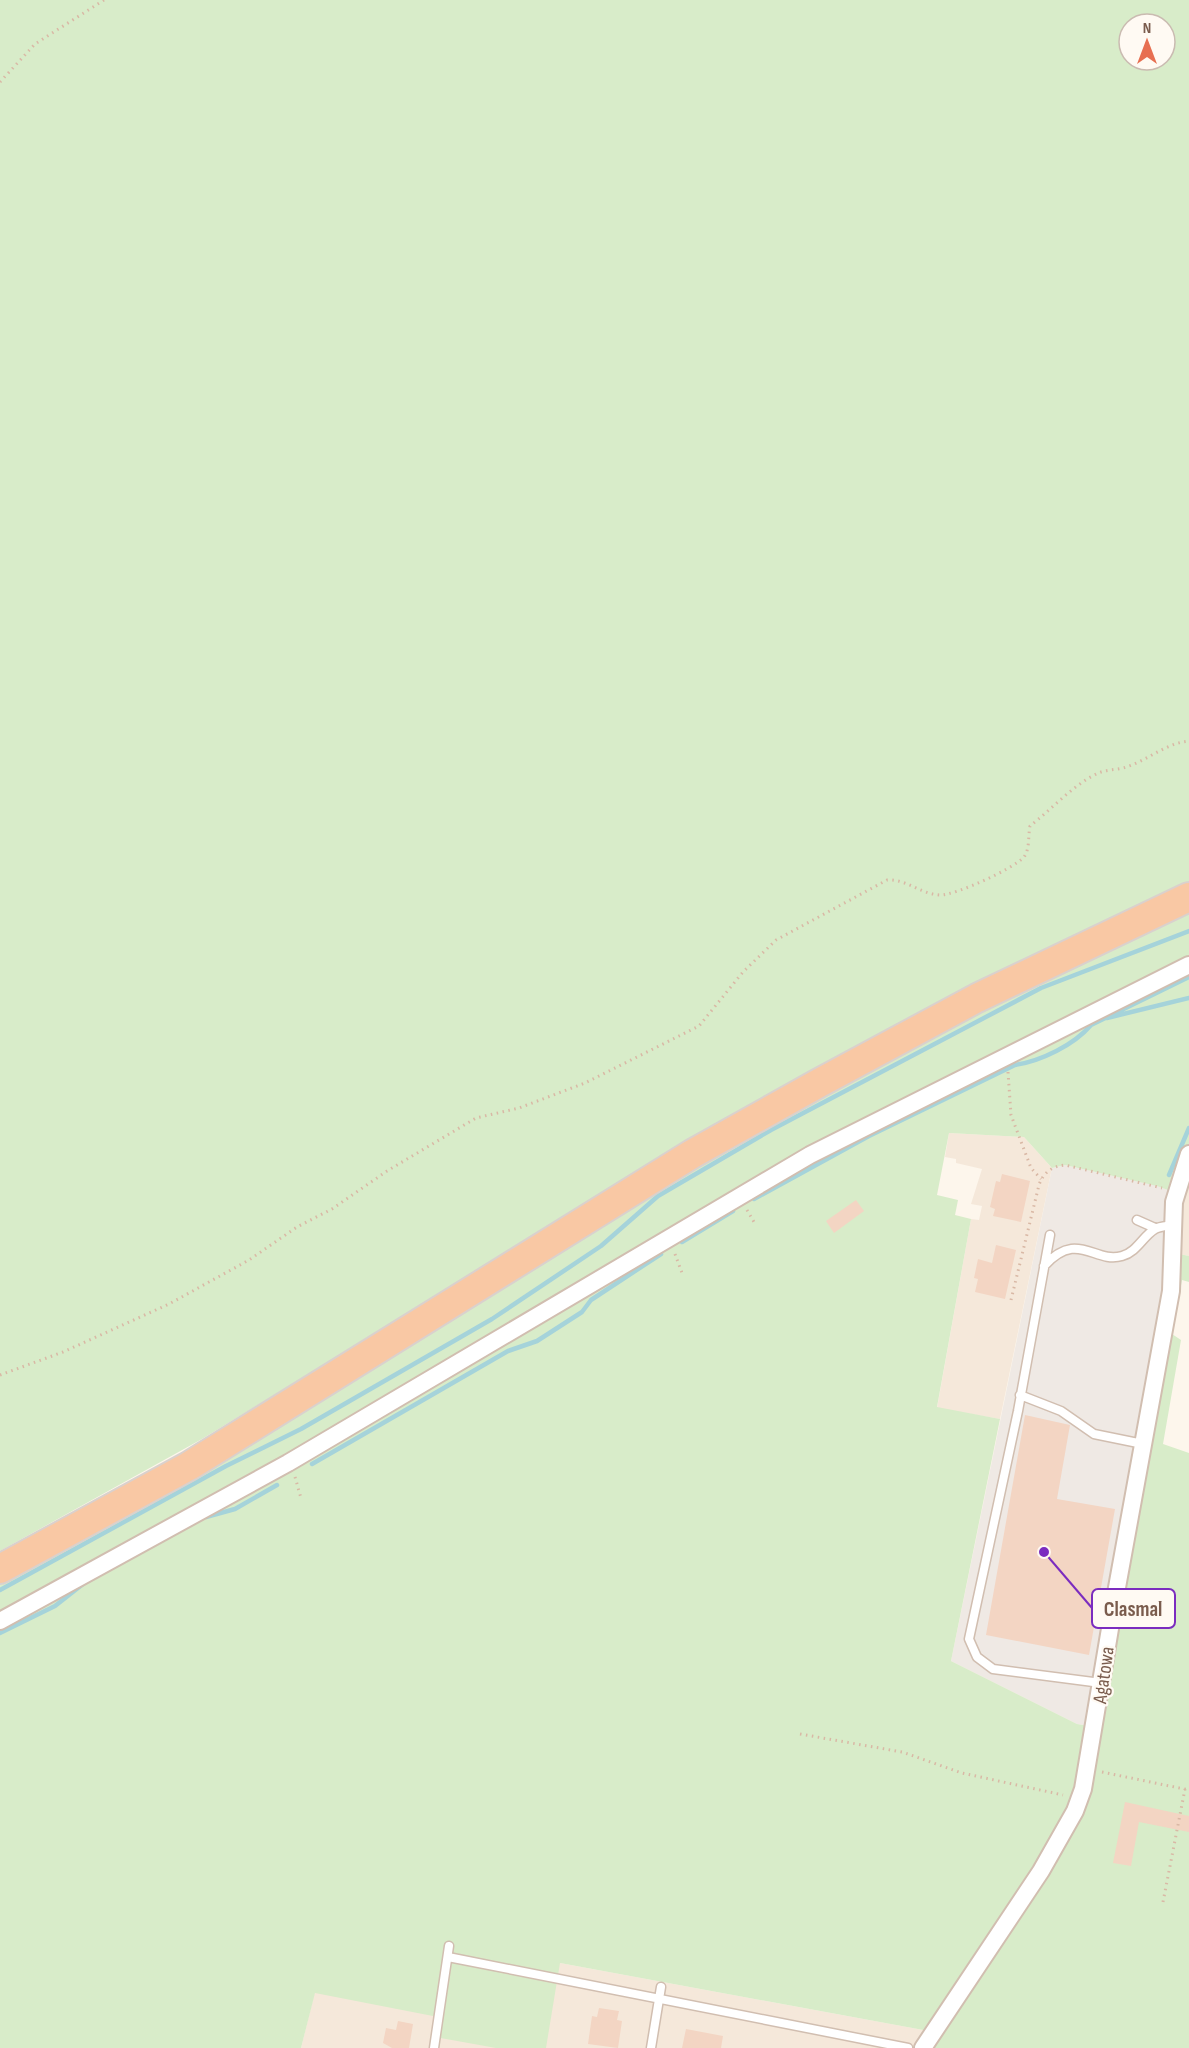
<svg xmlns="http://www.w3.org/2000/svg" width="1189" height="2048" viewBox="0 0 1189 2048" font-family="'Sofia Sans Condensed',sans-serif">
<rect width="100%" height="100%" fill="#fdf6ec"/>
<!-- residential -->
<path fill="#f5e8da" d="M 949,1133 L 1024,1137 L 1052,1168 L 1000,1419 L 937,1408 L 971,1219 L 979,1220 L 982,1206 L 971,1204 L 982,1169 L 956,1163 L 956,1159 L 945,1157 Z
M 1189,1154 L 1189,1256 L 1174,1253 Z
M 332,1922 L 560,1963 L 934,2032 L 923,2048 L 301,2048 Z"/>
<!-- industrial -->
<path fill="#efe9e4" d="M 1065,1165 L 1158,1186 L 1176,1193 L 1173,1232 L 1095,1727 L 1077,1724 L 951,1661 L 1052,1168 Z"/>
<!-- green -->
<path fill="#d8ecc9" fill-rule="evenodd" d="M 0,0 L 1189,0 L 1189,882 L 1061,942 L 944,1002 L 711,1129 L 202,1439 L 0,1551 ZM 1129,24 L 1165,24 L 1165,60 L 1129,60 Z
M 1189,911 L 1189,1154 L 1176,1193 L 1157,1186 L 1065,1165 L 1052,1168 L 1024,1137 L 949,1133 L 937,1195 L 958,1200 L 955,1215 L 971,1219 L 937,1407 L 1000,1419 L 951,1661 L 1077,1724 L 1095,1727 L 1174,1253 L 1189,1256 L 1189,1282 L 1182,1280 L 1172,1334 L 1181,1340 L 1163,1444 L 1189,1453 L 1189,2048 L 923,2048 L 934,2032 L 560,1963 L 546,2048 L 496,2048 L 435,2037 L 438,2017 L 315,1993 L 301,2048 L 0,2048 L 0,1583 C 113,1523 225,1461 334,1393 C 492,1295 646,1192 808,1101 C 932,1032 1061,972 1189,911 Z"/>
<g fill="none" stroke-linecap="round" stroke-linejoin="round">
<!-- stream -->
<path stroke="#a5d3da" stroke-width="4.5" d="M 1107,1018 L 1189,998
M 1169,1175 L 1189,1128
M 754,1199 L 869,1136 L 1015,1065 C 1041,1061 1074,1045 1091,1025 L 1189,977
M 682,1242 L 733,1211
M 312,1464 L 508,1351 L 537,1341 L 582,1312 L 591,1300 L 661,1254
M 206,1517 L 235,1509 L 277,1485
M 0,1590 L 226,1466 L 301,1429 L 492,1319 L 601,1246 L 658,1196 L 771,1130 L 1041,988 L 1189,931
M 0,1633 L 55,1606 L 83,1584"/>
</g>
<!-- building -->
<path fill="#f3d5c3" d="M 1002,1174 L 1030,1181 L 1021,1222 L 993,1216 L 995,1209 L 990,1207 L 996,1181 L 1000,1182 Z
M 856,1200 L 864,1211 L 834,1233 L 826,1221 Z
M 996,1245 L 1016,1250 L 1005,1299 L 975,1292 L 978,1279 L 974,1278 L 978,1259 L 992,1263 Z
M 1025,1415 L 1070,1425 L 1057,1499 L 1115,1509 L 1089,1655 L 986,1635 Z
M 1125,1802 L 1189,1816 L 1189,1832 L 1139,1822 L 1131,1866 L 1113,1863 Z
M 599,2008 L 619,2011 L 617,2020 L 622,2021 L 618,2048 L 588,2044 L 592,2016 L 597,2017 Z
M 398,2021 L 413,2024 L 409,2048 L 392,2048 L 383,2043 L 386,2028 L 396,2030 Z
M 686,2029 L 723,2036 L 721,2048 L 682,2048 Z"/>
<g fill="none" stroke-linecap="round" stroke-linejoin="round">
<!-- service casing -->
<g stroke="#d1beb0" stroke-width="11">
<path id="service" d="M 1137,1220 L 1155,1228
M 1050,1235 L 1018,1411 L 969,1639 L 977,1657 L 993,1669 L 1101,1683
M 1044,1266 C 1078,1229 1094,1264 1122,1256 C 1137,1252 1143,1236 1155,1229 C 1160,1226 1168,1226 1173,1225
M 1020,1395 L 1061,1411 L 1094,1434 L 1143,1444
M 448,1957 L 908,2048
M 434,2048 L 449,1946
M 651,2048 L 661,1987"/>
</g>
<!-- minor casing -->
<g stroke="#d1beb0" stroke-width="20">
<path id="minor" d="M 0,1621 L 288,1463 L 810,1155 L 1189,965
M 923,2048 L 1041,1871 L 1075,1811 L 1083,1789 L 1116,1593 L 1171,1291 L 1174,1202 L 1189,1154"/>
</g>
<!-- trunk casing -->
<g stroke="#dad1cd" stroke-width="32">
<path id="trunk" d="M 0,1569 L 189,1466 L 692,1154 L 819,1083 L 977,998 L 1189,897"/>
</g>
<!-- path -->
<path stroke="#d9b8a5" stroke-width="3" stroke-dasharray="1.5 4.5" stroke-linecap="butt" d="M 0,82 L 35,44 L 104,0
M 1008,1072 L 1011,1115 L 1031,1168 L 1041,1179
M 747,1210 L 754,1222
M 675,1254 L 682,1273
M 1011,1300 L 1039,1185 C 1043,1173 1052,1166 1065,1165 L 1162,1188
M 0,1375 L 63,1352 L 169,1304 L 249,1260 L 297,1227 L 332,1209 L 387,1171 L 476,1118 L 519,1108 L 585,1083 L 699,1026 L 743,972 L 776,940 L 887,880 C 907,879 920,894 940,895 C 956,895 1013,869 1024,857 C 1030,849 1028,835 1030,826 C 1052,809 1077,781 1101,772 C 1110,769 1120,770 1129,766 C 1149,759 1167,743 1189,741
M 295,1477 L 301,1498
M 800,1734 L 902,1752 L 962,1773 L 1063,1795
M 1102,1772 L 1189,1790
M 1163,1902 L 1185,1789"/>
<!-- service -->
<use href="#service" stroke="#fff" stroke-width="8"/>
<!-- minor -->
<use href="#minor" stroke="#fff" stroke-width="16"/>
<!-- trunk -->
<use href="#trunk" stroke="#f9c8a4" stroke-width="28"/>
</g>
<g text-anchor="middle" stroke-width="4.5" stroke-linejoin="round" paint-order="stroke">
<!-- street labels -->
<g font-size="20" fill="#7a5c4d" stroke="#fffaf3">
<text transform="translate(1103 1675) rotate(-82)" y="7">Agatowa</text>
</g>
</g>
<!-- callouts -->
<path fill="none" stroke="#7b2cbf" stroke-width="2" d="M1044 1552L1092 1608"/>
<circle fill="#7b2cbf" stroke="#fffaf3" stroke-width="2" cx="1044" cy="1552" r="6"/>
<rect fill="#fffaf3" stroke="#7b2cbf" stroke-width="2" x="1092" y="1589" width="83" height="39" rx="6"/>
<g font-size="21" text-anchor="middle" font-weight="bold" fill="#7a5c4d">
<text x="1133" y="1616">Clasmal</text>
</g>
<!-- north arrow -->
<g transform="translate(1147 42)"><circle r="28" fill="#fffaf3" stroke="#cabbb1" stroke-width="1.5"/>
<path d="M0-4.5L10 22L0 15L-10 22Z" fill="#e76f51"/>
<text y="-9" font-size="16" font-weight="bold" text-anchor="middle" fill="#7a5c4d">N</text>
</g>
</svg>
